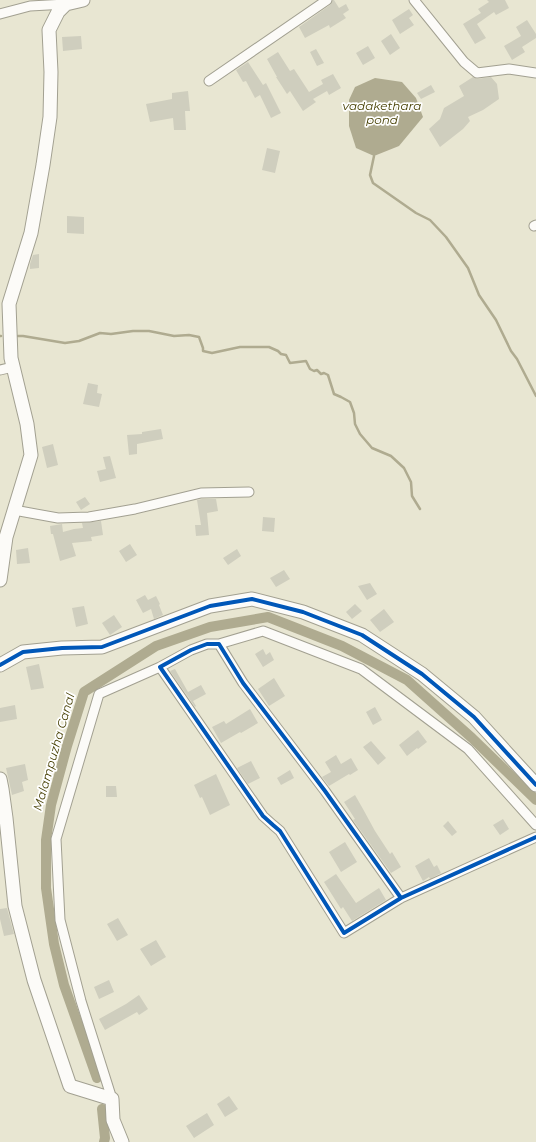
<svg xmlns="http://www.w3.org/2000/svg" width="536" height="1142" viewBox="0 0 536 1142" font-family="Montserrat,sans-serif">
<rect width="100%" height="100%" fill="#e8e6d2"/>
<!-- water -->
<path fill="#afab90" d="M 375,78 L 402,82 L 416,98 L 423,117 L 399,146 L 374,156 L 356,148 L 349,126 L 349,100 L 355,87 Z"/>
<g fill="none" stroke-linecap="round" stroke-linejoin="round">
<!-- stream -->
<path stroke="#afab90" stroke-width="2.5" d="M 374,156 L 370,175 L 373,183 L 416,213 L 430,220 L 446,237 L 468,268 L 479,295 L 496,320 L 511,351 L 517,359 L 536,396
M 0,336 L 1,336
M 18,336 L 23,336 L 65,343 L 79,341 L 100,333 L 111,334 L 133,331 L 149,331 L 174,336 L 189,335 L 199,337 L 203,348 L 203,351 L 212,353 L 240,347 L 269,347 L 278,351 L 281,354 L 286,355 L 290,363 L 306,361 L 310,369 L 314,371 L 317,370 L 321,374 L 324,373 L 328,375 L 334,394 L 341,397 L 350,402 L 354,413 L 355,424 L 360,434 L 372,448 L 391,456 L 404,468 L 411,482 L 412,496 L 420,509"/>
<!-- canal -->
<path stroke="#afab90" stroke-width="10" d="M 97,1078 L 64,985 L 54,944 L 46,888 L 46,840 L 51,805 L 67,746 L 84,692 L 156,646 L 210,627 L 268,617 L 342,646 L 407,680 L 472,738 L 536,800
M 102,1109 L 105,1138 L 104,1142"/>
</g>
<!-- building -->
<path fill="#cfcebe" d="M 333,0 L 334,0 L 339,8 L 346,4 L 349,10 L 343,14 L 346,18 L 330,28 L 329,25 L 305,38 L 299,27 L 330,5 Z
M 487,0 L 505,0 L 509,8 L 496,15 L 494,12 L 477,24 L 486,38 L 475,44 L 463,24 L 481,13 L 478,9 L 489,2 Z
M 409,9 L 413,15 L 409,18 L 414,25 L 400,34 L 392,20 Z
M 527,20 L 536,34 L 536,38 L 522,47 L 525,52 L 512,60 L 504,46 L 521,36 L 516,27 Z
M 391,34 L 400,48 L 390,55 L 381,41 Z
M 81,36 L 82,49 L 63,51 L 62,37 Z
M 368,46 L 375,58 L 363,65 L 356,53 Z
M 316,49 L 324,63 L 317,66 L 310,52 Z
M 278,52 L 290,71 L 294,69 L 309,92 L 323,84 L 321,80 L 333,74 L 341,88 L 329,95 L 327,91 L 313,99 L 316,102 L 303,111 L 290,91 L 287,94 L 276,77 L 277,77 L 267,59 Z
M 248,62 L 263,85 L 266,83 L 281,113 L 271,118 L 260,95 L 255,98 L 246,81 L 243,82 L 236,70 Z
M 473,77 L 477,79 L 491,77 L 497,84 L 499,99 L 483,110 L 468,117 L 470,121 L 463,129 L 440,147 L 429,129 L 440,119 L 444,108 L 464,96 L 459,86 Z
M 431,85 L 435,92 L 421,99 L 417,93 Z
M 188,91 L 190,111 L 185,111 L 186,130 L 174,130 L 173,118 L 150,122 L 146,104 L 172,99 L 172,93 Z
M 267,148 L 280,151 L 275,173 L 262,170 Z
M 67,216 L 84,217 L 84,234 L 67,233 Z
M 39,254 L 39,268 L 30,269 L 30,264 L 33,255 Z
M 88,383 L 98,385 L 97,393 L 102,394 L 99,407 L 83,404 Z
M 161,429 L 163,439 L 137,444 L 137,454 L 129,455 L 127,435 L 142,434 L 142,432 Z
M 53,444 L 58,465 L 47,468 L 42,447 Z
M 110,456 L 116,478 L 100,482 L 97,471 L 106,469 L 103,457 Z
M 85,497 L 90,504 L 81,510 L 76,502 Z
M 202,499 L 216,499 L 218,511 L 207,513 L 209,535 L 196,536 L 195,525 L 201,525 L 197,500 Z
M 263,517 L 275,518 L 274,532 L 262,531 Z
M 101,521 L 103,535 L 91,537 L 92,541 L 72,543 L 76,556 L 60,561 L 53,534 L 51,534 L 50,526 L 62,524 L 63,532 L 74,529 L 83,528 L 82,523 Z
M 130,544 L 137,555 L 126,562 L 119,551 Z
M 28,548 L 30,563 L 17,564 L 16,550 Z
M 237,549 L 241,556 L 228,565 L 223,558 Z
M 284,570 L 290,579 L 276,587 L 270,578 Z
M 370,583 L 377,594 L 367,600 L 358,586 Z
M 145,595 L 148,600 L 156,596 L 160,604 L 159,605 L 163,615 L 154,619 L 151,609 L 143,613 L 136,600 Z
M 355,604 L 362,611 L 352,619 L 346,612 Z
M 84,606 L 88,624 L 76,627 L 72,608 Z
M 384,609 L 394,622 L 380,632 L 370,620 Z
M 114,615 L 122,627 L 110,635 L 102,623 Z
M 263,649 L 266,655 L 270,652 L 274,660 L 263,667 L 255,654 Z
M 39,664 L 44,688 L 31,690 L 26,667 Z
M 175,669 L 188,692 L 201,685 L 206,694 L 193,701 L 196,706 L 195,707 L 170,671 Z
M 274,678 L 285,696 L 269,706 L 258,689 Z
M 15,705 L 17,719 L 0,722 L 0,708 Z
M 375,707 L 382,720 L 373,725 L 366,712 Z
M 250,709 L 258,723 L 241,733 L 240,732 L 221,743 L 212,727 L 224,721 L 226,724 Z
M 418,730 L 427,742 L 418,749 L 417,748 L 407,756 L 399,745 Z
M 371,741 L 386,758 L 378,765 L 363,747 Z
M 336,755 L 341,764 L 351,758 L 358,770 L 350,775 L 349,774 L 329,786 L 322,777 L 331,772 L 325,762 Z
M 251,761 L 260,778 L 248,784 L 237,768 Z
M 25,764 L 28,780 L 22,782 L 24,791 L 12,795 L 6,768 Z
M 290,770 L 294,778 L 281,785 L 277,778 Z
M 216,774 L 230,805 L 210,815 L 202,797 L 200,798 L 194,785 Z
M 106,786 L 116,786 L 117,797 L 106,797 Z
M 355,795 L 363,809 L 375,831 L 390,854 L 392,852 L 401,867 L 391,873 L 353,820 L 355,819 L 344,802 Z
M 503,819 L 509,829 L 500,835 L 493,825 Z
M 448,821 L 457,832 L 452,836 L 443,826 Z
M 345,842 L 357,862 L 341,872 L 329,852 Z
M 429,858 L 434,867 L 437,865 L 441,873 L 430,879 L 429,877 L 423,881 L 415,866 Z
M 336,874 L 356,903 L 379,888 L 386,900 L 352,921 L 343,907 L 341,909 L 324,882 Z
M 7,908 L 14,934 L 4,936 L 0,919 L 0,909 Z
M 118,918 L 128,935 L 117,941 L 107,924 Z
M 156,940 L 166,957 L 151,966 L 140,949 Z
M 109,980 L 114,992 L 99,999 L 94,987 Z
M 139,995 L 148,1009 L 139,1015 L 137,1012 L 105,1030 L 99,1019 L 126,1004 Z
M 229,1096 L 238,1109 L 225,1117 L 217,1104 Z
M 207,1113 L 214,1125 L 194,1138 L 186,1126 Z"/>
<g fill="none" stroke-linecap="round" stroke-linejoin="round">
<!-- street casing -->
<g stroke="#a2a091" stroke-width="11">
<path id="street" d="M 414,0 L 464,62 L 477,73 L 509,69 L 536,73
M 0,14 L 30,6 L 66,4
M 209,81 L 327,0
M 534,226 L 536,225
M 0,370 L 13,367
M 14,510 L 58,518 L 89,517 L 135,509 L 201,493 L 249,492
M 219,644 L 263,631 L 361,669 L 468,749 L 536,825
M 401,898 L 325,791 L 243,683 L 219,644 L 207,644 L 191,650 L 160,667 L 263,816 L 273,825 L 280,831 L 344,933 L 401,898 L 536,837
M 112,1099 L 81,1001 L 60,920 L 56,839 L 99,694 L 160,667"/>
</g>
<!-- secondary casing -->
<g stroke="#a2a091" stroke-width="15">
<path id="secondary" d="M 0,580 L 6,537 L 31,455 L 27,424 L 11,358 L 9,304 L 31,233 L 43,165 L 50,117 L 51,72 L 49,30 L 58,12 L 66,4 L 83,0
M 0,665 L 23,652 L 62,648 L 102,647 L 210,606 L 252,599 L 303,612 L 362,635 L 422,674 L 474,717 L 536,785
M 0,779 L 2,789 L 6,818 L 15,906 L 34,980 L 70,1086 L 112,1099 L 113,1120 L 122,1142"/>
</g>
<!-- street -->
<use href="#street" stroke="#fcfbf8" stroke-width="9"/>
<!-- secondary -->
<use href="#secondary" stroke="#fcfbf8" stroke-width="13"/>
<!-- cycleway casing -->
<g stroke="#fff" stroke-width="6">
<path id="cycleway" d="M 0,665 L 23,652 L 62,648 L 102,647 L 210,606 L 252,599 L 303,612 L 362,635 L 422,674 L 474,717 L 536,785
M 401,898 L 325,791 L 243,683 L 219,644 L 207,644 L 191,650 L 160,667 L 263,816 L 273,825 L 280,831 L 344,933 L 401,898 L 536,837"/>
</g>
<!-- cycleway -->
<use href="#cycleway" stroke="#0057b8" stroke-width="4"/>
</g>
<g text-anchor="middle" stroke-width="3.5" stroke-linejoin="round" paint-order="stroke">
<!-- water labels -->
<g font-size="12" font-style="italic" fill="#463f02" stroke="#fff">
<text x="382" y="110">vadakethara<tspan x="382" dy="14">pond</tspan></text>
<text transform="translate(54 752) rotate(-74)" y="4">Malampuzha Canal</text>
</g>
</g>
</svg>
